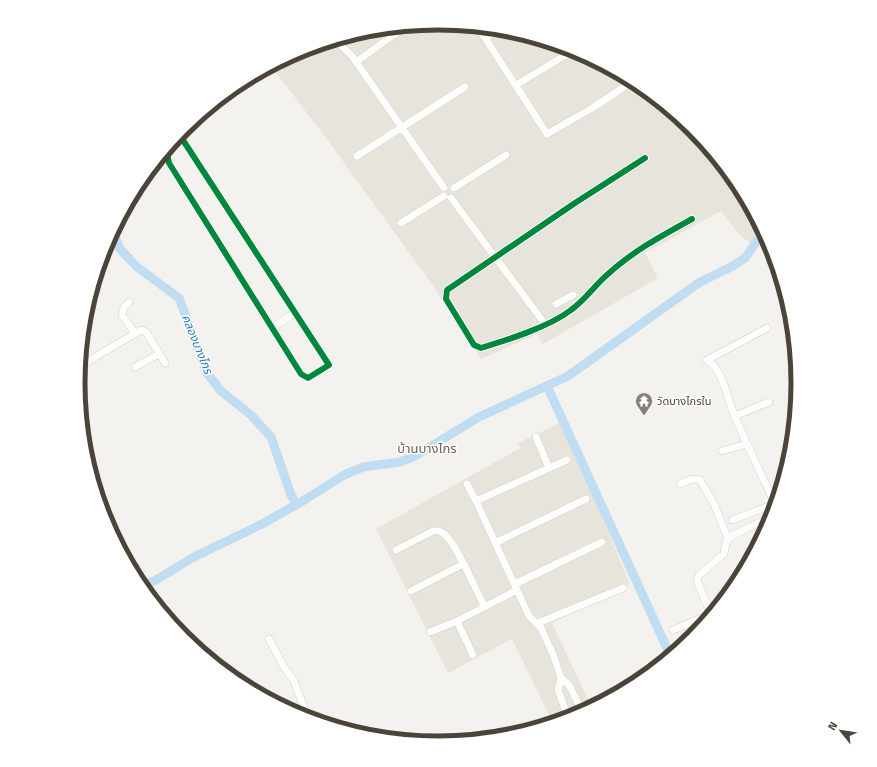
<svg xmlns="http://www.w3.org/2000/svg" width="877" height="767" viewBox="0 0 877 767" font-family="'Titillium Web','Noto Sans Thai',sans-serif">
<rect width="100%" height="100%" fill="#f4f2ee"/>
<!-- residential -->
<path fill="#e7e4dc" d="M 439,23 L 509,30 L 577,51 L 639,84 L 694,129 L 738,183 L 762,227 L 751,244 L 738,233 L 721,211 L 645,253 L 658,278 L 543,344 L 537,334 L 481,359 L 429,280 L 326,138 L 271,66 L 301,50 L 368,30 Z
M 562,422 L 630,584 L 552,623 L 592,708 L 576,717 L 556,723 L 551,719 L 512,639 L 448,673 L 376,529 L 520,448 L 518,443 Z"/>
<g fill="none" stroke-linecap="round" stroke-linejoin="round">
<!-- canal -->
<path stroke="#c0ddf1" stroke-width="9" d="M 113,232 L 120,249 L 137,267 L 179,298 L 207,373 L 221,391 L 251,415 L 271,437 L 291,495 L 297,505
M 547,386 L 671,657
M 141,587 L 156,580 L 192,558 L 264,523 L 306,499 L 344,475 L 363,467 L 400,462 L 415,456 L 479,417 L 568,376 L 700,282 L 733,266 L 745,258 L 764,231"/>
<!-- street casing -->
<g stroke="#d2d0cb" stroke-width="8">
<path id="street" d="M 478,27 L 547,134 L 594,107 L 633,81
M 485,38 L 500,29
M 335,40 L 352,56 L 444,188
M 356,62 L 406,26
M 516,85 L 574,50
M 661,102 L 692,127
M 179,134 L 329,365 L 308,378 L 301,374 L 169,163 L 167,153 L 174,142 L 181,136
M 357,156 L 465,87
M 645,158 L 575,203 L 447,290 L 446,299 L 474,345 L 481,348 C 507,340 549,327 571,310 C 585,300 595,285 608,274 C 633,251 663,235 692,219
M 454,188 L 506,155
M 451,198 L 545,324
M 401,223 L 444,196
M 129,302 L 124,307 L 122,315 L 135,333
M 556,304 L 573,295
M 272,328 L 296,312
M 767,328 L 707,360 C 724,371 727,399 735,417 C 748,447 762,476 776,506
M 80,366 L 141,330 L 146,332 L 165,363
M 135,367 L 159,354
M 735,416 L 769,402
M 536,437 L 549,468
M 722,451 L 747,444
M 567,460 L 476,501 L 529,616 L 541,628 L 553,654 L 561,678 L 558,690 L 569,719
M 467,484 L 476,501
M 680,484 C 687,481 693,477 700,480 L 714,504 L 728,539
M 732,520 L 775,504
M 495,543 L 586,499
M 396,550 L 431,532 C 436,530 439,530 443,533 C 456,542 476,590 484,606
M 515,584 L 602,542
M 411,591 L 463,564
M 712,616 L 697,581 L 699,575 L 724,554 L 726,542 L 731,536 L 773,516
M 457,621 L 473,655
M 538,623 L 623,588
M 673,630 L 711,614
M 430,632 L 457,621 L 517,590
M 269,639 L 284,667 L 294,681 L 308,719
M 561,678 L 569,685 L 583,713"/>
</g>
<!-- street -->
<use href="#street" stroke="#fdfdfc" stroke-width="7"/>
<!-- cycleway casing -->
<g stroke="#fff" stroke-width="8">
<path id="cycleway" d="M 179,134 L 329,365 L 308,378 L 301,374 L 169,163 L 167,153 L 174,142 L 181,136
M 645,158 L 575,203 L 447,290 L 446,299 L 474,345 L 481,348 C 507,340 549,327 571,310 C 585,300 595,285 608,274 C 633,251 663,235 692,219"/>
</g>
<!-- cycleway -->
<use href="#cycleway" stroke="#00873e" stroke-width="6"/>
</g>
<!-- icons -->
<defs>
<g id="temple-pin" transform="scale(0.9)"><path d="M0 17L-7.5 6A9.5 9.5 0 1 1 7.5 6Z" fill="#868178" stroke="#fff"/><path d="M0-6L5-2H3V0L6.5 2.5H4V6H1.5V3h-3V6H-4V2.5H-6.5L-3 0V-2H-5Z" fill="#fff"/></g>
</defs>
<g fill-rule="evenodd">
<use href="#temple-pin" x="644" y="401"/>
</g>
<g text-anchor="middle" stroke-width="3" stroke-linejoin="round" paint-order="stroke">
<!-- poi labels -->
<g font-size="11" fill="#4b4439" stroke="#fff" text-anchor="start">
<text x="657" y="405">วัดบางไกรใน</text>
</g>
<!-- water labels -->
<g font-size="12" font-style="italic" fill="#2e7ab2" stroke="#fff">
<text transform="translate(197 344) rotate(68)" y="4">คลองบางไกร</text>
</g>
<!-- quarter labels -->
<g font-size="13" fill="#6e6250" stroke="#fff">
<text x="427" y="453">บ้านบางไกร</text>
</g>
</g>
<!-- crop -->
<path d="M0 0H877V767H0ZM85 383a353 353 0 1 1 706 0a353 353 0 1 1-706 0Z" fill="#fff" fill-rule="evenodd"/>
<path fill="none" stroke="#4b4439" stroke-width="5" d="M85 383a353 353 0 1 1 706 0a353 353 0 1 1-706 0Z"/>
<!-- north arrow -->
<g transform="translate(841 731) rotate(300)" stroke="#ffffff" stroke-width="3" paint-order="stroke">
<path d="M0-3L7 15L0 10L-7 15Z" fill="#4b4439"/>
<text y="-6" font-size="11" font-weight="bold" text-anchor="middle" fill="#4b4439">N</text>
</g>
</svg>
